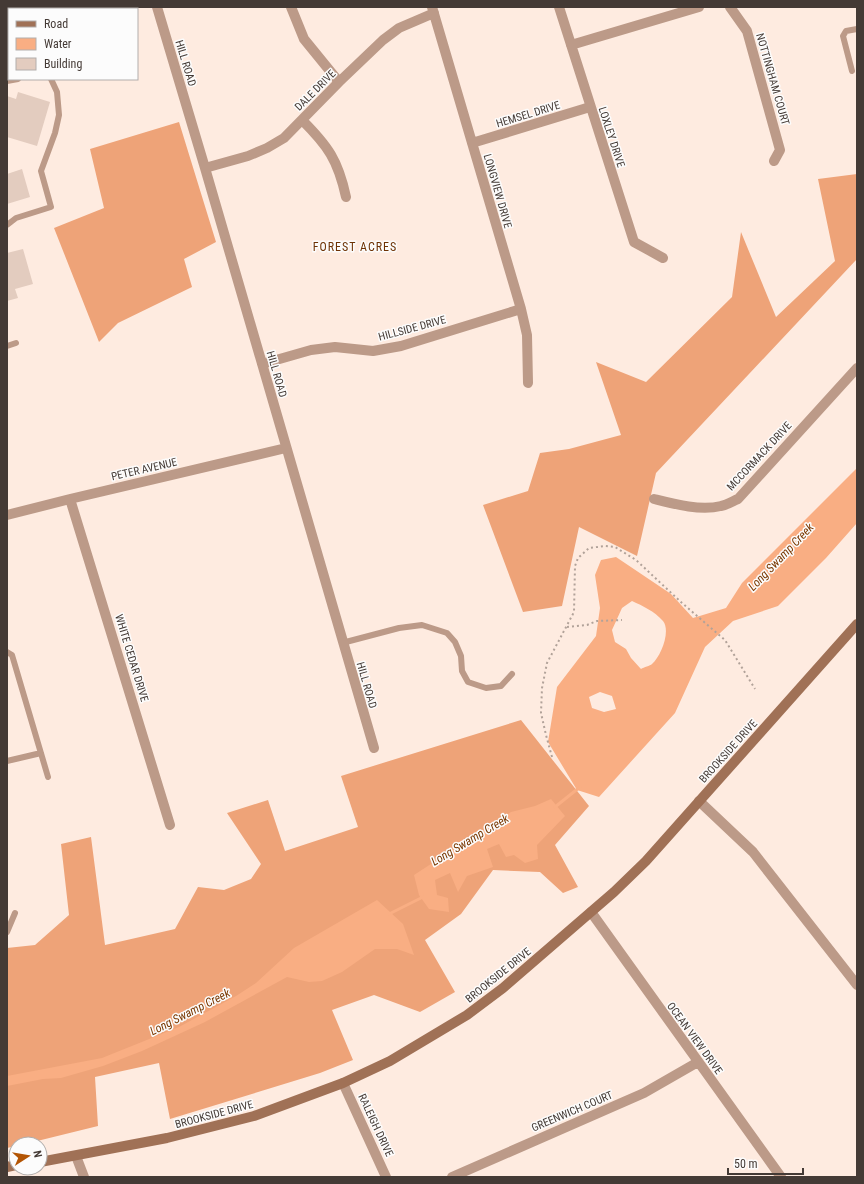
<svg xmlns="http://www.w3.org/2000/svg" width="864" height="1184" viewBox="0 0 864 1184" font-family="'Roboto Condensed',sans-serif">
<rect width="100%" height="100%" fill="#feebe0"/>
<!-- forest -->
<path fill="#eea378" d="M 179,122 L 216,242 L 184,259 L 192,287 L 118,323 L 99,342 L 54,228 L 104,208 L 90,149 Z
M 857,174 L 857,259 L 656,473 L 637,556 L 579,527 L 562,606 L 523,612 L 483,505 L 528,491 L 540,453 L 569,449 L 621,435 L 596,362 L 646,382 L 732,297 L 741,232 L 776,317 L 835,261 L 818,179 Z
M 521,720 L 589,806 L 555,845 L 578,887 L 563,893 L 540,872 L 493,870 L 461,914 L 425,940 L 455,992 L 420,1012 L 374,995 L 332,1010 L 353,1060 L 320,1073 L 170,1119 L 159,1063 L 95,1077 L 98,1126 L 25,1144 L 16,1144 L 16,1146 L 7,1148 L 7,948 L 35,945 L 69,915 L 61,844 L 91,837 L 105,945 L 175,929 L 198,887 L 224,890 L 251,879 L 261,864 L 227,813 L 268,800 L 285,851 L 358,827 L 341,776 Z"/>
<!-- water -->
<path fill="#f9ae83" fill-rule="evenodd" d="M 857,468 L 857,523 L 826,558 L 778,606 L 733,621 L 705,647 L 675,713 L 599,797 L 577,790 L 548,742 L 557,687 L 596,636 L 600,608 L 595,575 L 601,560 L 616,557 L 671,594 L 693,618 L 726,608 L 742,583 ZM 632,601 C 643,606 654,611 663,621 C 671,631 661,656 652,664 C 650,666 644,667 641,669 L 631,658 L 626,649 L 615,642 L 612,630 L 622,608 ZM 600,692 L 612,696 L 616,709 L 604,712 L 592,708 L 589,697 Z
M 551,799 L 565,816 L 537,845 L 538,859 L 525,863 L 514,855 L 506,857 L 499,844 L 487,849 L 493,867 L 467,876 L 458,892 L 450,873 L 435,880 L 437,895 L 448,898 L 449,912 L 429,909 L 419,895 L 414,875 L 511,812 L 535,806 Z
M 377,900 L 403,924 L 414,955 L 397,949 L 375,949 L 342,972 L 322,981 L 309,982 L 287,977 L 205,1022 L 142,1051 L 103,1066 L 61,1078 L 43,1079 L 7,1086 L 7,1076 L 102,1058 L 179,1027 L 236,996 L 256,983 L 294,948 Z"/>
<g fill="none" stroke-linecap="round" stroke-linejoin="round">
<!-- stream -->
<path stroke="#f9ae83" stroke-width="3" d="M 555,807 L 580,787
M 389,914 L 421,898 L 422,894"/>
</g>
<!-- building -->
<path fill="#e3ccbf" d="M 18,92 L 50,102 L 37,146 L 7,137 L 7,96 L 16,99 Z
M 22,169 L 30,197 L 7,204 L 7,174 Z
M 23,249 L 33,284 L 15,289 L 18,298 L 7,301 L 7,253 Z"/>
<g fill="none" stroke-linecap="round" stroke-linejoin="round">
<!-- path -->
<path stroke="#b1a299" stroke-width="2" stroke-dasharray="2 3" stroke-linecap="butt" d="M 567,627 L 587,625 L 597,621 L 622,620
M 552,757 L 546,735 L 541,713 L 542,688 L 547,663 L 574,612 L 575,566 L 578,558 L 589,548 L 605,546 L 615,547 L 636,560 L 682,603 L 725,640 L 755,689"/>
<!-- lane -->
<path stroke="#bc9a88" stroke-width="6" d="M 95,7 L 96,9
M 122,7 L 123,9
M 852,71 L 843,36 L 846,31 L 857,29
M 7,81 L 18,79
M 7,225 L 16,218 L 51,207 L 41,171 L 55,133 L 59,115 L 57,92 L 51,79
M 7,346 L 16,343
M 342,643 L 399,628 L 422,625 L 447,633 L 455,642 L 461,656 L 462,671 L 468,682 L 486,688 L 501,686 L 512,674
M 7,652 L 12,655 L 48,777
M 7,761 L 41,753
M 7,932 L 15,913"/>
<!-- street -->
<path stroke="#bc9a88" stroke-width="10" d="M 157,7 L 205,168 L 374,748
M 291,7 L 304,39 L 339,82
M 432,7 L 521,309 L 527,335 L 528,383
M 559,7 L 634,242 L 663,258
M 730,7 L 747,31 L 780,150 L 774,161
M 571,45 L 699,7
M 302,120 C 328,146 338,160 346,197
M 472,143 L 590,107
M 205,168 L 248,156 L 267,148 L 284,138 L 339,82 L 383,40 L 399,28 L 434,13
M 262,364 L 311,350 L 335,347 L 373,351 L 401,346 L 521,309
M 70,499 L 170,825
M 654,499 C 674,504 700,511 721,506 C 727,505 733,501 738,499 L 857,368
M 7,515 L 70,499 L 286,448
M 699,801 L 753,852 L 857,985
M 591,912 L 781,1177
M 343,1083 L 386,1177
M 76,1156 L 84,1177
M 452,1177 L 644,1093 L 698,1062"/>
<!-- secondary -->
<path stroke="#a07156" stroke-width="10" d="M 40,1162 L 167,1138 L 254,1116 L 343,1083 L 390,1061 L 467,1015 L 503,988 L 614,892 L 646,861 L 857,624
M 7,1167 L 16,1165"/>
</g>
<g text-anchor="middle" stroke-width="3" stroke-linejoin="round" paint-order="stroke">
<!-- street labels -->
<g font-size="11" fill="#443a35" stroke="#fcfcfc">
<text transform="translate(186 63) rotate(73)" y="4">HILL ROAD</text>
<text transform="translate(773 79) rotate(74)" y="4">NOTTINGHAM COURT</text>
<text transform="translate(315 90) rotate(-45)" y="4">DALE DRIVE</text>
<text transform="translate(528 114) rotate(-17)" y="4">HEMSEL DRIVE</text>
<text transform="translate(612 137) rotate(72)" y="4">LOXLEY DRIVE</text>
<text transform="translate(498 191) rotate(74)" y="4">LONGVIEW DRIVE</text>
<text transform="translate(412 328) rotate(-15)" y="4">HILLSIDE DRIVE</text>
<text transform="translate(277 374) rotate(74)" y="4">HILL ROAD</text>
<text transform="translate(759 456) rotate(-47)" y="4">MCCORMACK DRIVE</text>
<text transform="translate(144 469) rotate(-13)" y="4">PETER AVENUE</text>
<text transform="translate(132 658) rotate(73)" y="4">WHITE CEDAR DRIVE</text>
<text transform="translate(367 685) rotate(74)" y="4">HILL ROAD</text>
<text transform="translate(728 751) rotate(-48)" y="4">BROOKSIDE DRIVE</text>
<text transform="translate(498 975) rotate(-39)" y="4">BROOKSIDE DRIVE</text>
<text transform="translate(695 1038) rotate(54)" y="4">OCEAN VIEW DRIVE</text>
<text transform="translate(572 1111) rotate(-23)" y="4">GREENWICH COURT</text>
<text transform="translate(214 1114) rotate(-15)" y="4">BROOKSIDE DRIVE</text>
<text transform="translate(376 1125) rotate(65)" y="4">RALEIGH DRIVE</text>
</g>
<!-- neighbourhood labels -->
<g font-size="12" letter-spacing="1" fill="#6e3204" stroke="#fcfcfc">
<text x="355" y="251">FOREST ACRES</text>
</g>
<!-- water labels -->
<g font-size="12" font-style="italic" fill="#7a3802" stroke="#fcfcfc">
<text transform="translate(781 557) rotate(-46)" y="4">Long Swamp Creek</text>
<text transform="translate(470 840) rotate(-31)" y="4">Long Swamp Creek</text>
<text transform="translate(190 1012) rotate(-27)" y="4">Long Swamp Creek</text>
</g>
</g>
<!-- border -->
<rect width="864" height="1184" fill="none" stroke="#443a35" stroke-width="16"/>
<!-- legend -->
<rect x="8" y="8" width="130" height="72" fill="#fcfcfc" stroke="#b2aeac"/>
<rect x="16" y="21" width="20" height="6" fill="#a07156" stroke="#b2aeac"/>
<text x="44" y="28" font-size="12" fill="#443a35">Road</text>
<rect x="16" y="38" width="20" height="12" fill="#f9ae83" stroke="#b2aeac"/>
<text x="44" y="48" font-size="12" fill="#443a35">Water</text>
<rect x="16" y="58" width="20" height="12" fill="#e3ccbf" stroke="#b2aeac"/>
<text x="44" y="68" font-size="12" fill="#443a35">Building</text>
<!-- north arrow -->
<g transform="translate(28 1156) rotate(78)"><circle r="19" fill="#fcfcfc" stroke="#b2aeac"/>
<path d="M0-3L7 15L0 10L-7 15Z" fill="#b35504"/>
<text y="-6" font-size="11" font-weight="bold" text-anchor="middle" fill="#443a35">N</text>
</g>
<!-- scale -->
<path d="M728 1168v6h75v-6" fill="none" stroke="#443a35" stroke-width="2"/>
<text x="734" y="1168" font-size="12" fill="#443a35" stroke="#fcfcfc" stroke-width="3" paint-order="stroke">50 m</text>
</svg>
